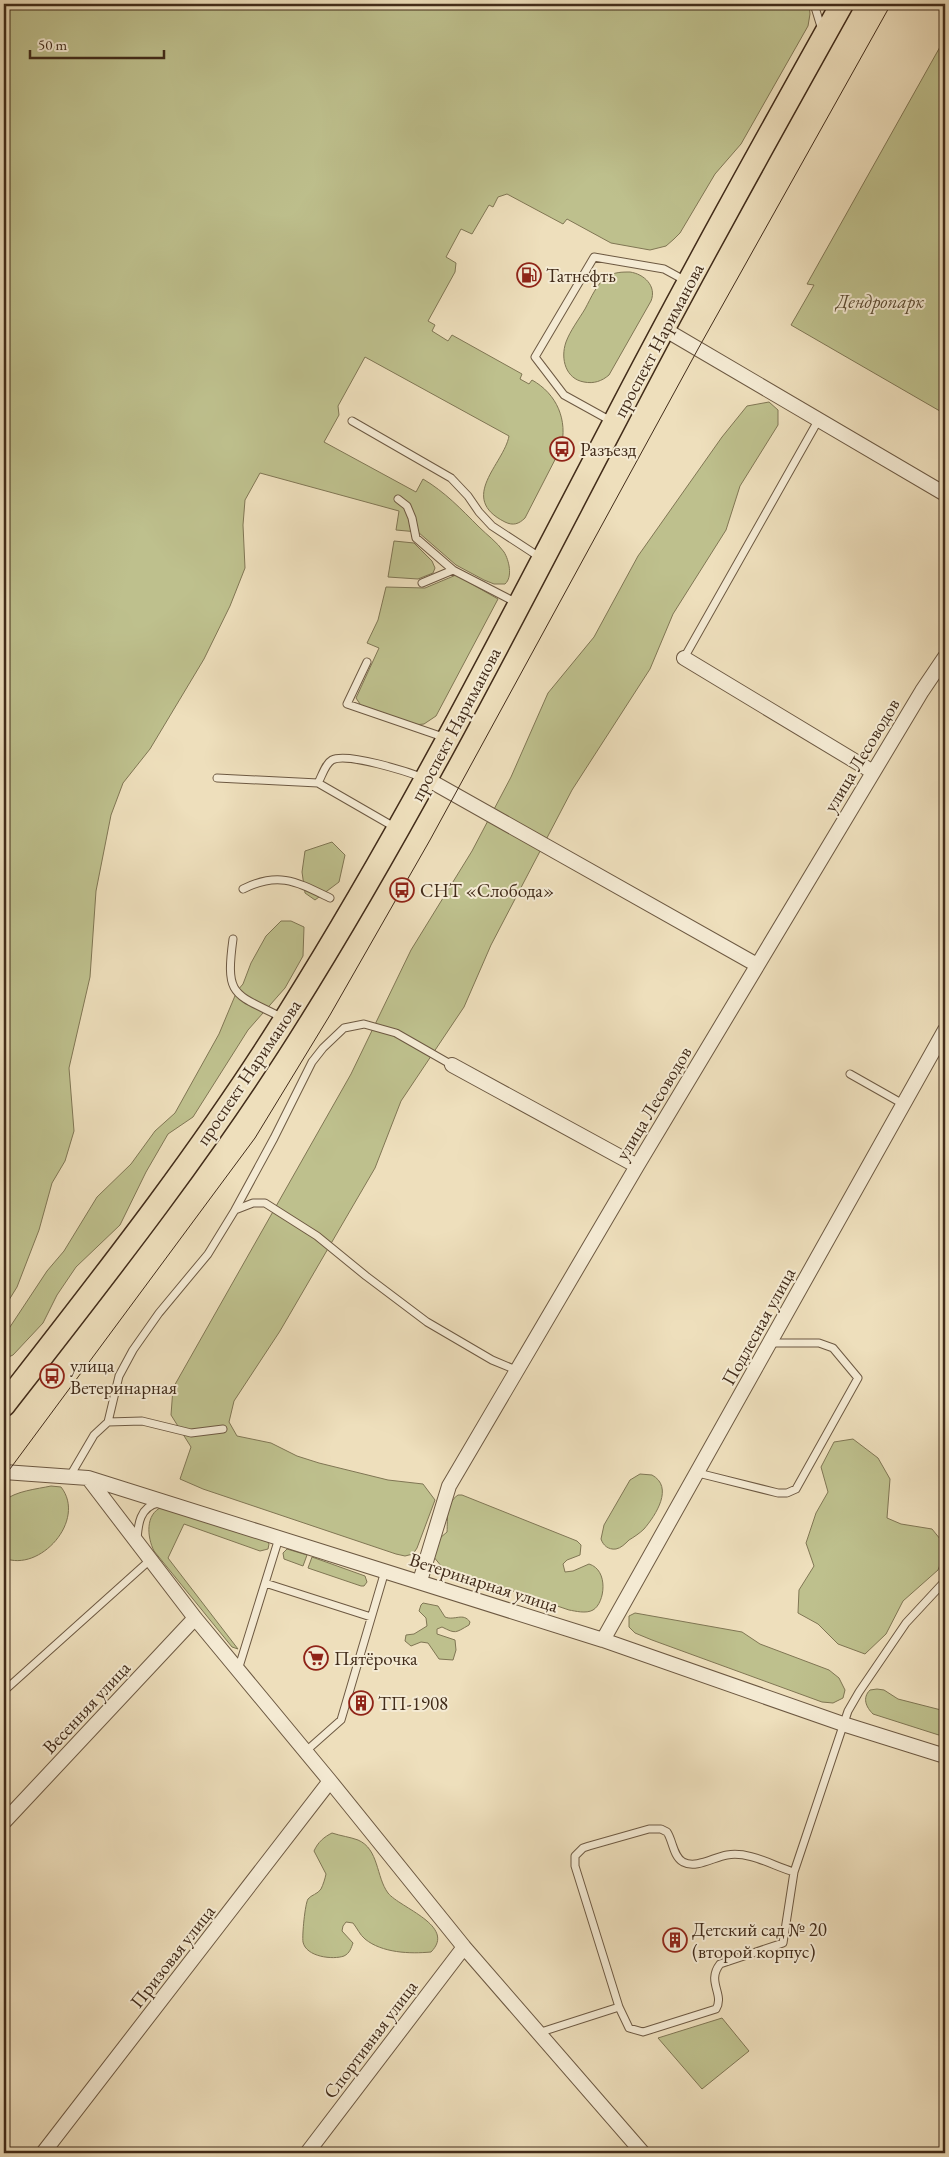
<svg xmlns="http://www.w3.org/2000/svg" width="949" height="2157" viewBox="0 0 949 2157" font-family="'EB Garamond',serif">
<rect width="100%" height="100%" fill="#eedfbc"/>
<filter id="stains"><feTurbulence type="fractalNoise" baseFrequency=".004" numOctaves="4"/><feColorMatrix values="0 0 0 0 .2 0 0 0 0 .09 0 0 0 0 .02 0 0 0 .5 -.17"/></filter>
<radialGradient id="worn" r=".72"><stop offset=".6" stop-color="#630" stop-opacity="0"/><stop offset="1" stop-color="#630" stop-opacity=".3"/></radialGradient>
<!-- green -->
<path fill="#bec08d" stroke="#807654" d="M 4,4 L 809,4 L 810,14 L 808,26 L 741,144 L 715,174 L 680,233 L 674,239 L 666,246 L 650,250 L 611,243 L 567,219 L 563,224 L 507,194 L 498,197 L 493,207 L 489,205 L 472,234 L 461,229 L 446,257 L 456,263 L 455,272 L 428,321 L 435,325 L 432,331 L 448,341 L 452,335 L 522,374 L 520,379 L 529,384 L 532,380 C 557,394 568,420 561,448 L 525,518 C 519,524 513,526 505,522 C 457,498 504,464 509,436 L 365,357 L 338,406 L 339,415 L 324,442 L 416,492 L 423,479 C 445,492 461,509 479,527 C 487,535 497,542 504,552 C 509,560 513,577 505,584 L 494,584 L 484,580 L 456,565 L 418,532 L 396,530 L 399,511 L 260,473 L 245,500 L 243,525 L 245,568 L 230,606 L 204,659 L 150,749 L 123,783 L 111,815 L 96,891 L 90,977 L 69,1068 L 74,1131 L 65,1161 L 52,1183 L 39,1230 L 17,1287 L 4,1308 Z
M 945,38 L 945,414 L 791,325 L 814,285 L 807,284 Z
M 630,272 C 644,274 657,286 651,301 L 609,375 C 602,381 594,384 584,382 C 566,379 560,359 566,342 C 570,331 579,319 585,309 C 591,298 597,283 607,277 C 614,272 622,272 630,272 Z
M 769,402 L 778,410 L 778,425 L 740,486 L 726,530 L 673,614 L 650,669 L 572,790 L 491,945 L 464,1007 L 401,1101 L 375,1168 L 280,1331 L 234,1401 L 229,1422 L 237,1436 L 271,1443 L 297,1456 L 319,1463 L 388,1480 L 423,1484 L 435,1500 L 417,1548 L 413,1554 L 405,1556 L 396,1554 L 203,1489 L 180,1479 L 191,1447 L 171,1415 L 173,1388 L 351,1074 L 411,950 L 472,851 L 511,777 L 548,693 L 594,637 L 638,556 L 722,437 L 747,406 Z
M 394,541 L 414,543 L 432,561 L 435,568 L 433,573 L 418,579 L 388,577 Z
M 456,575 L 498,599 L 436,716 L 424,724 L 414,725 L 362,707 L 356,698 L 379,648 L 367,643 L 378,620 L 386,587 L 425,588 Z
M 332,842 L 345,855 L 339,882 L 315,900 L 305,893 L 302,872 L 305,851 Z
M 281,921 L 291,921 L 304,927 L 303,956 L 285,988 L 248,1030 L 193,1117 L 168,1134 L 146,1172 L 120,1225 L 76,1267 L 57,1295 L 43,1323 L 13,1355 L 4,1359 L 4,1336 L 47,1271 L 64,1251 L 97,1197 L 131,1164 L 155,1131 L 175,1113 L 219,1034 L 237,991 L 243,984 L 251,963 L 266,936 Z
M 853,1439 L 878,1458 L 890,1479 L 887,1518 L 901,1524 L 932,1529 L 945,1545 L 945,1552 L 938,1570 L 903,1601 L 886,1634 L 865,1654 L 838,1644 L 818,1624 L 798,1613 L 799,1590 L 814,1566 L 806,1543 L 816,1513 L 828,1492 L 821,1467 L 834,1442 Z
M 640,1474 L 652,1475 C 674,1487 656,1515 644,1529 C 640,1533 634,1537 629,1540 C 625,1544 621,1548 616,1549 C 608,1550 603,1545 601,1539 L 604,1525 L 630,1480 Z
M 51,1486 L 61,1487 C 87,1520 40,1573 4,1558 L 4,1501 C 15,1491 37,1489 51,1486 Z
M 458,1495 L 462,1495 L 577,1541 L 581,1545 L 580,1555 L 567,1560 L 563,1564 L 565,1572 L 573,1571 L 589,1564 C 609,1570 605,1603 593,1610 C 586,1614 575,1611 569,1610 L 442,1567 L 433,1556 L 440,1538 L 447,1532 C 448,1518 445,1504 458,1495 Z
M 162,1507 L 266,1539 L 269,1544 L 268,1549 L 260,1551 L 184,1524 L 168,1558 L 238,1649 L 232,1647 L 154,1551 C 147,1537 145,1514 162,1507 Z
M 287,1549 L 307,1555 L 303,1566 L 284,1559 L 283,1553 Z
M 312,1557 L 365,1576 L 367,1582 L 364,1586 L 361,1586 L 308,1568 Z
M 423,1603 L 438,1606 L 445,1617 C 455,1621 463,1612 470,1622 L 469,1625 C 455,1633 456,1634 442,1627 L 437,1629 L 437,1634 L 455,1640 L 456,1650 L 453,1660 L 439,1659 L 428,1643 L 421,1642 L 411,1646 L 405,1641 L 406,1635 L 414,1634 L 427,1626 L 426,1618 L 419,1611 L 421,1605 Z
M 635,1613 L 742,1632 L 760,1644 L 829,1670 L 839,1678 L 845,1690 L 843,1698 L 833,1703 L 822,1702 L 652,1640 L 635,1633 L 629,1627 L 629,1616 Z
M 877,1689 L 884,1690 L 898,1699 L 945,1711 L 945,1737 L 873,1714 C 866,1707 862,1698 870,1690 Z
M 332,1833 C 341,1836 350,1837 358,1840 C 379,1849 376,1877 388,1893 C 400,1908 457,1926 431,1952 C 410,1954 382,1953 365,1939 C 360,1935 357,1928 353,1923 L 346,1922 L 343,1926 L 342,1931 L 353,1943 C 351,1948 350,1953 344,1956 C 333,1960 306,1957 303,1942 C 302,1935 305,1904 308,1899 C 311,1895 318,1894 321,1889 C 323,1885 325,1879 326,1874 L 314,1851 C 318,1842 324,1837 332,1833 Z
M 722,2018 L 749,2051 L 702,2089 L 658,2038 Z"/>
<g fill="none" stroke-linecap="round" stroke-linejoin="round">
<!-- service casing -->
<g stroke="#6d5942" stroke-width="9">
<path id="service" d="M 814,4 L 822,30
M 352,421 L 451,478 L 468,496 L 479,512 L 492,526 L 541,558
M 611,421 L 564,395 L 535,357 L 594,257 L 664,269 L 686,281
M 398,499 L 407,506 L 412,518 L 416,538 L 453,570
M 422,583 L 453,570 L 517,603
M 684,658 L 819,419
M 367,662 L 347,704 L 446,738
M 217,778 L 318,783 L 396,828
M 318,783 C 322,776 325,764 332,760 C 347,752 408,772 424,778
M 243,889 C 279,871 297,882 330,898
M 233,939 C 225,998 234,993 283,1018
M 850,1074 L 903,1104
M 235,1210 L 274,1138 L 312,1062 L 323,1048 L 344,1028 L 364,1024 L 396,1033 L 452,1065
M 108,1422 L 142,1421 L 191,1433 L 223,1429
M 698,1473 L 778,1493 L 787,1493 L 796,1489 L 858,1378 L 833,1348 L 819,1343 L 769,1343
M 70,1476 L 94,1435 L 108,1422 L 119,1376 L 133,1350 L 159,1313 L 208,1254 L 235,1210 L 253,1203 L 265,1203 L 317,1236 L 366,1276 L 427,1322 L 492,1360 L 516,1370
M 137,1540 C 138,1524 140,1507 158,1503
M 265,1583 L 371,1617
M 238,1670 L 279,1538
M 4,1691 L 150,1560
M 306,1751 L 341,1720 L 385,1571
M 794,1872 L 783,1943 L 720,1964 C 706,1982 725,1994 716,2009 L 643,2032 L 629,2028 L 619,2007 L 575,1866 L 575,1856 L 583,1848 L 589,1846 L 649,1829 L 661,1829 L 667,1832 C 673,1841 673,1856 683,1862 C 696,1869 714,1857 727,1855 C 750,1851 773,1866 794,1872 L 848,1711 L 859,1692 L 906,1623 L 945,1581
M 538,2033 L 619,2007"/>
</g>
<!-- minor casing -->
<g stroke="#6d5942" stroke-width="16">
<path id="minor" d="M 664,329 L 945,494
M 684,658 L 873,772
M 427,779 L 757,965
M 452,1065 L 637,1166
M 4,1472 L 88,1478 L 603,1640 L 843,1724 L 945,1756
M 88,1478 L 195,1618 L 330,1781 L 464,1947 L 643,2153
M 420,1581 L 449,1486 L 637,1166 L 922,691 L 945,657
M 603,1640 L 945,1030
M 4,1822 L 195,1618
M 43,2153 L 330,1781
M 307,2153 L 464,1947"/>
</g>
<!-- primary casing -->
<g stroke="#422c1a" stroke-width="25">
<path id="primary" d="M 4,1405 C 103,1278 204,1150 289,1013 C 409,822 510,622 614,423 C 687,282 765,142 842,4"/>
</g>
<!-- service -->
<use href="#service" stroke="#f4ead3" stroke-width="7"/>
<!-- minor -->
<use href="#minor" stroke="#f4ead3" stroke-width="14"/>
<!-- primary -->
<use href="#primary" stroke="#eedfbc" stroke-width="22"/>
<!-- tram -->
<path stroke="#422c1a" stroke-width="1" d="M 4,1477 L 255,1138 L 330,1015 L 430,840 L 698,349 L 891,4"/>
</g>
<!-- icons -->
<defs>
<g id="fuel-ring" transform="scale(1.25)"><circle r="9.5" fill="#f4ead3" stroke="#8f2418" stroke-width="1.5"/><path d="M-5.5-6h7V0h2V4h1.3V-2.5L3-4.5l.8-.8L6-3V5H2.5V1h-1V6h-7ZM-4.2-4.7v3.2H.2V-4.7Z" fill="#8f2418"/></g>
<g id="bus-ring" transform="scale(1.25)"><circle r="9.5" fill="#f4ead3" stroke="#8f2418" stroke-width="1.5"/><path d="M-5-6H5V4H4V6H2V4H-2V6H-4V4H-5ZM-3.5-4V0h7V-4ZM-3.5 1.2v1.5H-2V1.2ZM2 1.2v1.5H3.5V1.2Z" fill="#8f2418"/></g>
<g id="supermarket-ring" transform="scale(1.25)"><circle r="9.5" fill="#f4ead3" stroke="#8f2418" stroke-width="1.5"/><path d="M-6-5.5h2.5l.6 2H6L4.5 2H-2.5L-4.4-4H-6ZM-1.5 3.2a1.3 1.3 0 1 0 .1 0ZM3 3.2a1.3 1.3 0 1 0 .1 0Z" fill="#8f2418"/></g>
<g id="building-ring" transform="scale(1.25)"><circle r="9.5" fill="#f4ead3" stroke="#8f2418" stroke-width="1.5"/><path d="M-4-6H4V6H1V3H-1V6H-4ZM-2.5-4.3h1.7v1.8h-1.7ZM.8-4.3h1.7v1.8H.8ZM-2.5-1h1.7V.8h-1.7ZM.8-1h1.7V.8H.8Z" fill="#8f2418"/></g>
</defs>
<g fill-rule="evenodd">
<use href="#fuel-ring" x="529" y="275"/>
<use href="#bus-ring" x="562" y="449"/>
<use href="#bus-ring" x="402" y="890"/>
<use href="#bus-ring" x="52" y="1376"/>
<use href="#supermarket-ring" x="316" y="1658"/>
<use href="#building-ring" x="361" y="1703"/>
<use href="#building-ring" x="675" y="1940"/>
</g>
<g text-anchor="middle" stroke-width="4" stroke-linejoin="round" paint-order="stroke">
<!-- poi labels -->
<g font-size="19" fill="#422c1a" stroke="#f4ead3" text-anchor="start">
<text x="546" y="282">Татнефть</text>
<text x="580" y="456">Разъезд</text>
<text x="420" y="897">СНТ «Слобода»</text>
<text x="70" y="1372">улица<tspan x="70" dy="22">Ветеринарная</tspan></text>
<text x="334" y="1665">Пятёрочка</text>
<text x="378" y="1710">ТП-1908</text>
<text x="692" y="1936">Детский сад № 20<tspan x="692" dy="22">(второй корпус)</tspan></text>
</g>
<!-- park labels -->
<g font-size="19" font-style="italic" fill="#5b4a31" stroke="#f4ead3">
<text x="880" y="308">Дендропарк</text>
</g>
<!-- street labels -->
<g font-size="19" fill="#422c1a" stroke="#f4ead3">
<text transform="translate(658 340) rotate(-62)" y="7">проспект Нариманова</text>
<text transform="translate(455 724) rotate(-62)" y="7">проспект Нариманова</text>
<text transform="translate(861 755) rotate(-59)" y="7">улица Лесоводов</text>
<text transform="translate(248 1072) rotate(-56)" y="7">проспект Нариманова</text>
<text transform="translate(653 1103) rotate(-59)" y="7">улица Лесоводов</text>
<text transform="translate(758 1326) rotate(-61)" y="7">Подлесная улица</text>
<text transform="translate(484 1582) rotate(18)" y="7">Ветеринарная улица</text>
<text transform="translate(86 1707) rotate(-47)" y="7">Весенняя улица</text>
<text transform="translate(172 1956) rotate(-52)" y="7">Призовая улица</text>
<text transform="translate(370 2039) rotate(-53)" y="7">Спортивная улица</text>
</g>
</g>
<!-- margin -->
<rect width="949" height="2157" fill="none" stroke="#eedfbc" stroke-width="20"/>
<rect x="5" y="5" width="939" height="2147" fill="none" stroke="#422c1a" stroke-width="2.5"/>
<rect x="10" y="10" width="929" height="2137" fill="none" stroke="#422c1a"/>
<!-- scale -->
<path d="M30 50v8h134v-8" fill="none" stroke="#422c1a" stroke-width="2.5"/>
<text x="38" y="50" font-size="15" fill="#422c1a" stroke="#f4ead3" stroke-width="4" paint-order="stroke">50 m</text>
<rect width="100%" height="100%" filter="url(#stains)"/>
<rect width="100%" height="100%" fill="url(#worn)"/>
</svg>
